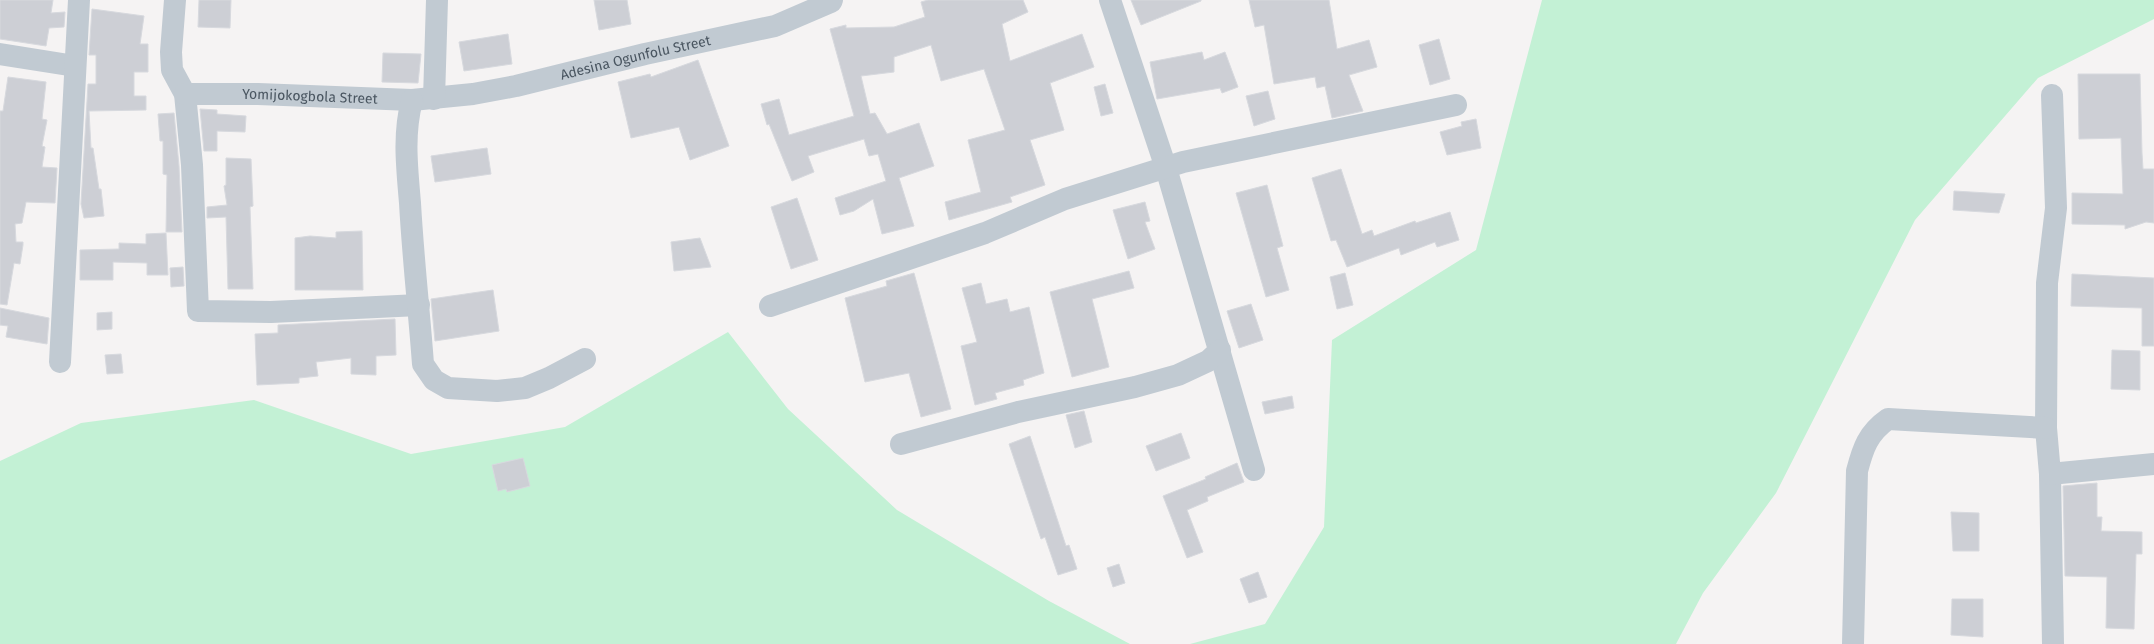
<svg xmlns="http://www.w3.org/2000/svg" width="2154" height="644" viewBox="0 0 2154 644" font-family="'Fira Sans',sans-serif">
<rect width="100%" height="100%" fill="#f5f3f3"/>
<!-- green -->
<path fill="#c3f1d5" d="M 1542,0 L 2154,0 L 2154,19 L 2038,78 L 1915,220 L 1776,493 L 1703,593 L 1676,644 L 1190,644 L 1265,624 L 1324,527 L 1332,340 L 1476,250 Z
M 728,332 L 788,409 L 897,510 L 1049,601 L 1130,644 L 0,644 L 0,461 L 81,423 L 254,400 L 411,454 L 565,427 Z"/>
<!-- building -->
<path fill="#cdcfd5" stroke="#d7d9de" d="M 0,0 L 53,0 L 51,13 L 65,12 L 64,27 L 49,28 L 46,46 L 0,39 Z
M 199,0 L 231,0 L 230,28 L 198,27 Z
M 594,0 L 627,0 L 631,24 L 599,30 Z
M 928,0 L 1023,0 L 1028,12 L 1002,24 L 1010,61 L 1082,34 L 1094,67 L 1050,83 L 1064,130 L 1030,140 L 1045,185 L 1010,197 L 1012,202 L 949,220 L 945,202 L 981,192 L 968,140 L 1005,130 L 984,69 L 941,81 L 931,45 L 894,57 L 894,72 L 861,76 L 870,114 L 875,113 L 887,134 L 919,123 L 934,166 L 899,178 L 914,226 L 882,234 L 873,199 L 854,211 L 840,215 L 835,198 L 886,181 L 878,154 L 869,156 L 864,139 L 808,156 L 814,172 L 792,181 L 769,124 L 767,125 L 761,104 L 779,99 L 789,135 L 854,116 L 830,29 L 846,25 L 846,28 L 894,27 L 925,17 L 921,2 Z
M 1131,0 L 1201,0 L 1201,1 L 1141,25 Z
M 1249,0 L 1329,0 L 1337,49 L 1369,40 L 1377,67 L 1349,75 L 1363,111 L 1332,118 L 1325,86 L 1317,88 L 1315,77 L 1274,84 L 1264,25 L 1255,27 Z
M 92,9 L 144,16 L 140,44 L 148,44 L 148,72 L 134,72 L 134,96 L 146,96 L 146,110 L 89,111 L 91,148 L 93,148 L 99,189 L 101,189 L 104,216 L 84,218 L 81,204 L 88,84 L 96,84 L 96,55 L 89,55 Z
M 508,34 L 512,64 L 464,71 L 459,42 Z
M 1439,39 L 1450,79 L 1430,85 L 1419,45 Z
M 1202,52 L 1204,60 L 1225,52 L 1238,87 L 1222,93 L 1220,88 L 1157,99 L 1150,62 Z
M 383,53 L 421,54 L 418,83 L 382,82 Z
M 698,60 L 729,146 L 690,160 L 679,127 L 631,138 L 618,82 L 650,74 L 651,77 Z
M 2078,74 L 2140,74 L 2142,153 L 2143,169 L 2154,169 L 2154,223 L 2146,222 L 2125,229 L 2125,225 L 2072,224 L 2072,193 L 2123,194 L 2121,138 L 2079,139 Z
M 8,77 L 46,82 L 42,119 L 47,120 L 42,146 L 45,147 L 42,167 L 57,168 L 55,203 L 26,202 L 22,223 L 15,224 L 16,242 L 23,242 L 23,245 L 20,264 L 14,263 L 7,305 L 0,304 L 0,111 L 3,111 Z
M 1105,84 L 1113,113 L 1101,116 L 1094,87 Z
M 1268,91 L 1275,119 L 1254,126 L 1246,96 Z
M 200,109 L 217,110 L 217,114 L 246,116 L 245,132 L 217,131 L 217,151 L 204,151 Z
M 174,113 L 179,166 L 182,232 L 166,232 L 167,175 L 163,174 L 163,141 L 160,141 L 158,114 Z
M 1476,119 L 1481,148 L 1447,155 L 1440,132 L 1462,126 L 1461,122 Z
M 487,148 L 491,174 L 435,182 L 431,156 Z
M 226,158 L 251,159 L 253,206 L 250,207 L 253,289 L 228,289 L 226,217 L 207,218 L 207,207 L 227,205 L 224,186 L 226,185 Z
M 1341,169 L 1362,234 L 1372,230 L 1374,236 L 1415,221 L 1416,223 L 1450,212 L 1459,240 L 1437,247 L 1435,242 L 1401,255 L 1399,248 L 1347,267 L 1336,240 L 1331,241 L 1312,178 Z
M 1267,185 L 1283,246 L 1277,248 L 1289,290 L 1266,297 L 1236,193 Z
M 1954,191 L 2005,194 L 1999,213 L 1953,210 Z
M 797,198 L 818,260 L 791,269 L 771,207 Z
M 1145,202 L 1150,221 L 1145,222 L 1155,249 L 1128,259 L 1113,210 Z
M 362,231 L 363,290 L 295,290 L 295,238 L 310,236 L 336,238 L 336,232 Z
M 166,233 L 168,275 L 147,275 L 147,263 L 113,262 L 113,280 L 80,280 L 80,250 L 119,249 L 119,243 L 146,244 L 146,234 Z
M 700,238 L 711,267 L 674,271 L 671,242 Z
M 183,267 L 184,286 L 171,287 L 170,268 Z
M 1129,271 L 1134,288 L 1092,299 L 1109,367 L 1072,377 L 1050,292 Z
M 914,273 L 951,409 L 921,417 L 909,373 L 865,382 L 845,298 L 887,286 L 886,281 Z
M 1345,273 L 1353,305 L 1337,309 L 1330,277 Z
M 2072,274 L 2154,278 L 2154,346 L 2142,346 L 2142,308 L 2071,306 Z
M 981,283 L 986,304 L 1007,299 L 1010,312 L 1029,307 L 1044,373 L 1023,380 L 1024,385 L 995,393 L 997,399 L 975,405 L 961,346 L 977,342 L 962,288 Z
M 493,290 L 499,331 L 435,341 L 431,299 Z
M 1251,304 L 1263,340 L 1239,348 L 1227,311 Z
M 0,308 L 49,318 L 47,344 L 6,337 L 8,326 L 0,325 Z
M 112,312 L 112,329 L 97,330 L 97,313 Z
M 395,319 L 396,355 L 376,356 L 376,375 L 351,374 L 351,358 L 316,362 L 318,376 L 299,378 L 299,383 L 257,385 L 255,334 L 278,333 L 278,325 Z
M 2112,350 L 2140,351 L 2140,390 L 2111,389 Z
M 121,354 L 123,373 L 107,374 L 105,355 Z
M 1292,396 L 1294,408 L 1265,414 L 1262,402 Z
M 1084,411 L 1092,442 L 1075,448 L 1066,415 Z
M 1181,433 L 1190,458 L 1156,471 L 1146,446 Z
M 1030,436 L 1066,546 L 1069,545 L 1077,569 L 1058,575 L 1045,537 L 1041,539 L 1009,444 Z
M 523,458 L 530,486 L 507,492 L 506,489 L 498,491 L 492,465 Z
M 1237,463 L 1244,482 L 1207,497 L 1208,501 L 1187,510 L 1203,552 L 1187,558 L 1163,496 L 1206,479 L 1205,477 Z
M 2097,483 L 2097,517 L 2102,517 L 2101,531 L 2142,532 L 2142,554 L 2136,554 L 2134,629 L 2106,628 L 2107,577 L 2065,576 L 2063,486 Z
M 1951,512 L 1979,513 L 1979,551 L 1953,551 Z
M 1119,564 L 1125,583 L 1113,587 L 1107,568 Z
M 1258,572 L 1267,597 L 1249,603 L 1240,579 Z
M 1952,599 L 1983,599 L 1983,637 L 1951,635 Z"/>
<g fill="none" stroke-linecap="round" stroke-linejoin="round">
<!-- minor -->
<g stroke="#c1cad2" stroke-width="22">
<path d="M 175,0 L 171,52 L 172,70 L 185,94 L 192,165 L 198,311 L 271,312 L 419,305"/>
<path d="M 1110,0 L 1166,168 L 1254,470"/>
<path d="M 0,54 L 75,66"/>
<path id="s1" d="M 185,94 L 258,94 L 412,100 L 473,94 L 516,86 L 645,54 L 775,26 L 831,2 L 832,0"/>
<path d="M 2052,95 L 2056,208 L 2047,283 L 2046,428 L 2050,474 L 2053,644"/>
<path d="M 434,99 L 437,0"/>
<path d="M 412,100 C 403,135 407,167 410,203 C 413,257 419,310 423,364 L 434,380 L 448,388 L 497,391 L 525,388 L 549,378 L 585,359"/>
<path d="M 770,306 L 985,233 L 1065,199 L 1183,162 L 1456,105"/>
<path d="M 60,362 L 79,0"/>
<path d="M 901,444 L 1018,412 L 1135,387 L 1178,375 L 1208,361 L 1220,350"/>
<path d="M 2050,474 L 2154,464"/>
<path d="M 1853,644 L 1857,471 C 1863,448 1868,433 1888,419 L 2046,428"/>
</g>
</g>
<g text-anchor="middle" stroke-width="5" stroke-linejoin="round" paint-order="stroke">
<!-- street labels -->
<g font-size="14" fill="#4a5661" stroke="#fff">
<text dy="5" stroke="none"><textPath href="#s1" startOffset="455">Adesina Ogunfolu Street</textPath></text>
<text dy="5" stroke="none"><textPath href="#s1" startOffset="125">Yomijokogbola Street</textPath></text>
</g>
</g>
</svg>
